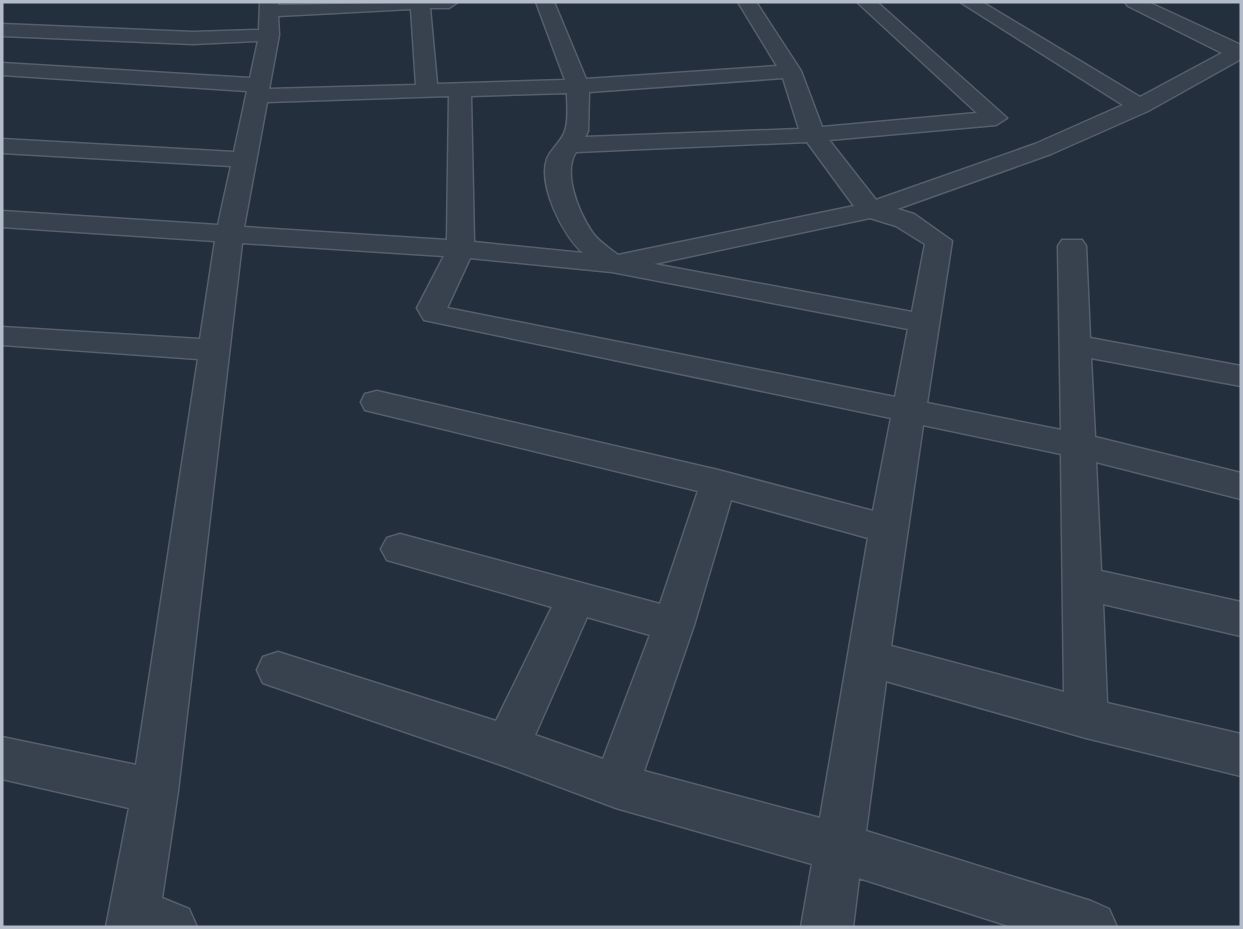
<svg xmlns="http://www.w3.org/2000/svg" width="1243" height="929" viewBox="0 0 1243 929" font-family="'Work Sans',sans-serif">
<rect width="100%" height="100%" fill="#242f3e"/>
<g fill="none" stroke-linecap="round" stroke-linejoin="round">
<!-- minor casing -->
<g stroke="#565f6c" stroke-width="3">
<path id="minor" d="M 260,2 L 278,2 L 278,5 L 458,2 L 449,8 L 430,8 L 437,84 L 565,80 L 536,2 L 554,2 L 586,79 L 777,66 L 738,2 L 756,2 L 801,71 L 822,127 L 977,113 L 857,2 L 877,2 L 1007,118 L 996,125 L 829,140 L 876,200 L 1035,144 L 1123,105 L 960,2 L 982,2 L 1140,97 L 1222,53 L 1128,6 L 1125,2 L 1148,2 L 1241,45 L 1241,59 L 1148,111 L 1051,154 L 897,209 L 914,214 L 952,241 L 927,403 L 1061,430 L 1058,246 L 1062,240 L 1082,240 L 1086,246 L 1090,338 L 1241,366 L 1241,386 L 1091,358 L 1095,437 L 1241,473 L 1241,499 L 1096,462 L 1101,571 L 1241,602 L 1241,636 L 1103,604 L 1107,703 L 1241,734 L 1241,776 L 1086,738 L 886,681 L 866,831 L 1091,901 L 1109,909 L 1117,927 L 1012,927 L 859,878 L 853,927 L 801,927 L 812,864 L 616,808 L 507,767 L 263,683 L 257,670 L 263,657 L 278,652 L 496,721 L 552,607 L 387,560 L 381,549 L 387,538 L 400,534 L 660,604 L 698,491 L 365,410 L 361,402 L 365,394 L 377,391 L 718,470 L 873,511 L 891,418 L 424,320 L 417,308 L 444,256 L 242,243 L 178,791 L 162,898 L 189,909 L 197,927 L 106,927 L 129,808 L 2,779 L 2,737 L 136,765 L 198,359 L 2,345 L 2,327 L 200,339 L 215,241 L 2,227 L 2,211 L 218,225 L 231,166 L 2,153 L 2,139 L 234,152 L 247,91 L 2,75 L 2,63 L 250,78 L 258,41 L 193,44 L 2,36 L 2,24 L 193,32 L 259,30 ZM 411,9 L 416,85 L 269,89 L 279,35 L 278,16 ZM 783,78 L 799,129 L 585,137 L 588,131 L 589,92 ZM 567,93 C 567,104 569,120 565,131 C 562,141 551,149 547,159 C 538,185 563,236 583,253 L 474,242 L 471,96 ZM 449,96 L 447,240 L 244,227 L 267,102 ZM 807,142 L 854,206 L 618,255 C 609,248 598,241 592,232 C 579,213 562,173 576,152 ZM 870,218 L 896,226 L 925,244 L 912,312 L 654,264 ZM 470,258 L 612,272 L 908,329 L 895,397 L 447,308 ZM 923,425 L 1061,454 L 1064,692 L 891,646 ZM 731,500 L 868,538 L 820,818 L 644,771 L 694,625 ZM 587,617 L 650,635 L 603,759 L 535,735 Z"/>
</g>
<!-- minor -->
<use href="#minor" fill="#38414e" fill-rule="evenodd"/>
</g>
<!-- border -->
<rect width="1243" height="929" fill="none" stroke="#b4bcc9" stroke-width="7"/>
</svg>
